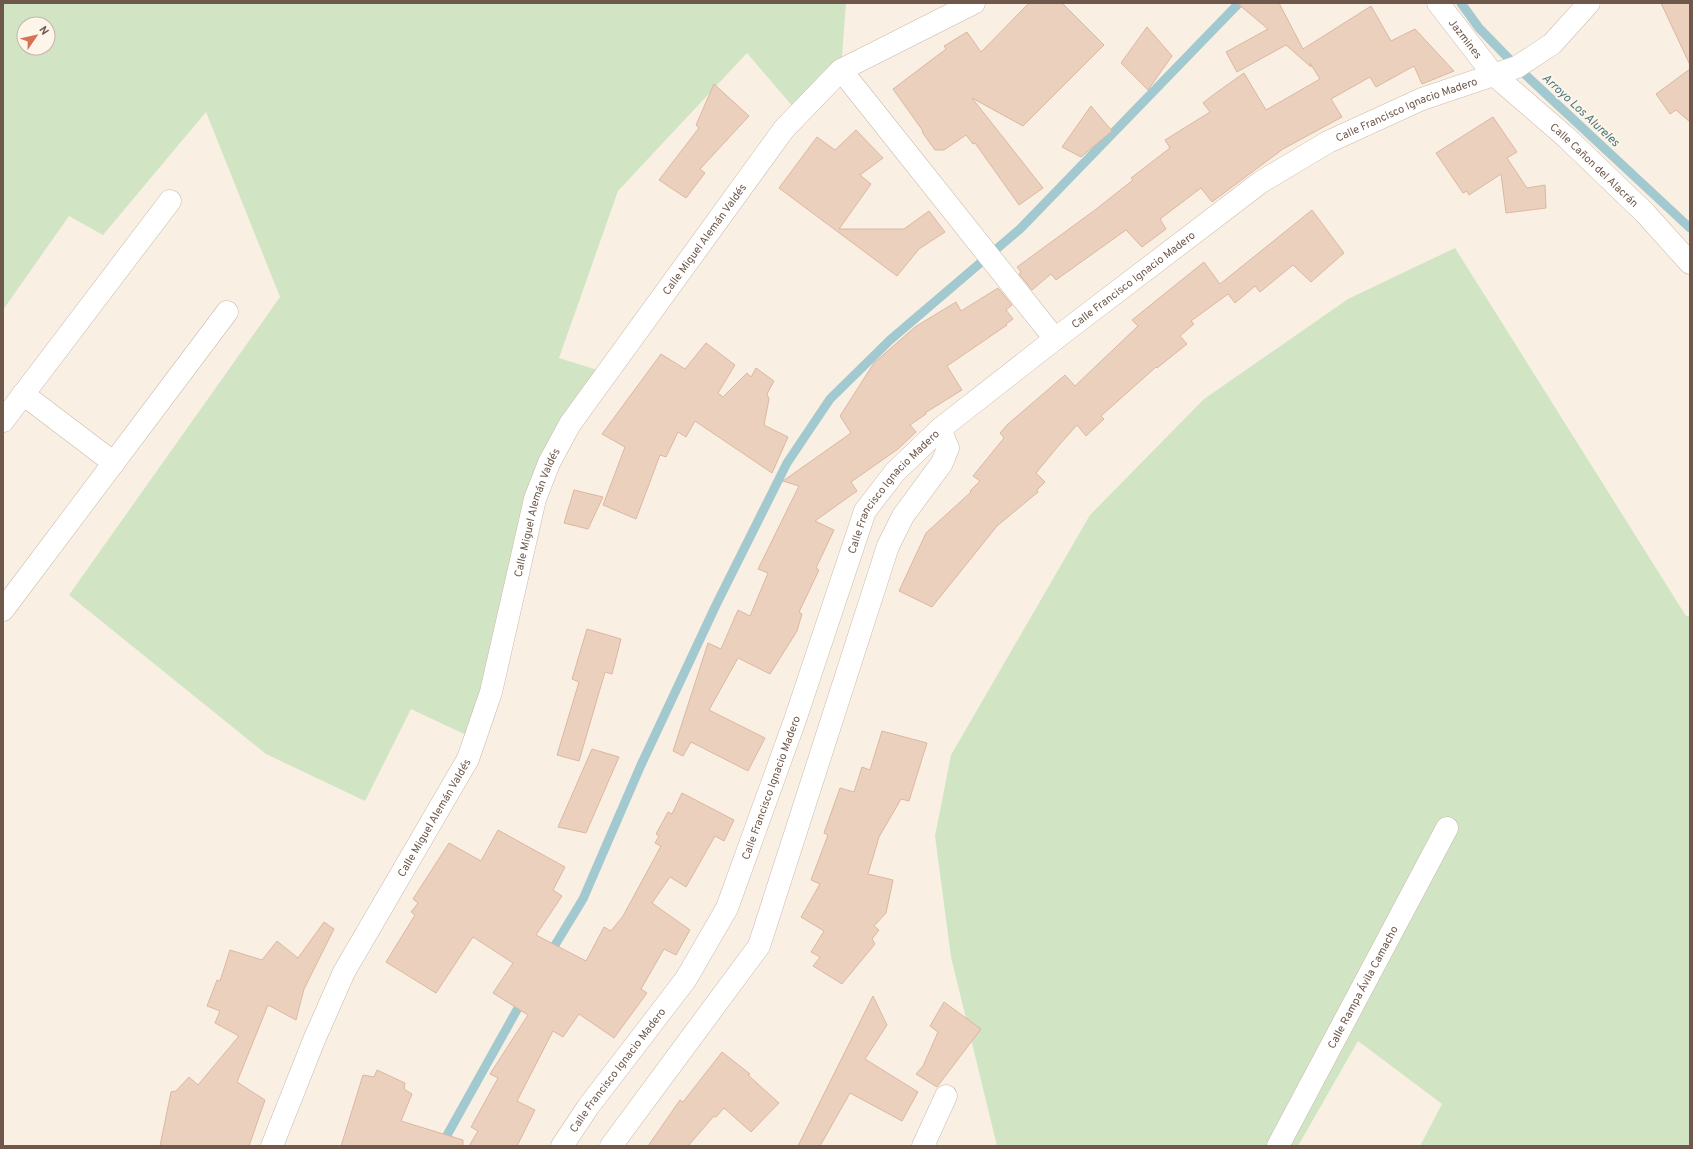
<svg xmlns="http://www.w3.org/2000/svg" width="1693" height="1149" viewBox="0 0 1693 1149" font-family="Overpass,sans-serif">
<rect width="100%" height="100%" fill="#f9f0e3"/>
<!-- green -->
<path fill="#d1e5c4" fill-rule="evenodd" d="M 3,3 L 846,3 L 841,70 L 799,114 L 747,53 L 618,191 L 559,358 L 607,373 L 549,463 L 478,731 L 464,734 L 411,709 L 365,801 L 266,754 L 69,595 L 280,297 L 206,112 L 103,235 L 69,216 L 3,310 ZM 24,24 L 48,24 L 48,48 L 24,48 Z
M 1455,248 L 1686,616 L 1690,616 L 1690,1146 L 1420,1146 L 1442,1104 L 1358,1041 L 1298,1146 L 997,1146 L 951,957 L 935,836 L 951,755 L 1090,515 L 1204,399 L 1348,299 Z"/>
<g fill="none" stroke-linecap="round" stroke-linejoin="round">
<!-- stream -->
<path stroke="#a2c9d0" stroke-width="9" d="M 1461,3 L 1479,28 L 1517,67 L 1690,228
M 549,955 L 583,899 L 641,765 L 716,605 L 787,463 L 830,399 L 890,340 L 1020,229 L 1239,3
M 441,1146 L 523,999"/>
</g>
<!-- building -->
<path fill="#ebd0be" stroke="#dcb7a0" d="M 1029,3 L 1062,3 L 1104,45 L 1023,126 L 972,98 L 1043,188 L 1019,205 L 975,143 L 973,144 L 966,135 L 944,150 L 935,150 L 922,132 L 923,131 L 893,89 L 946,49 L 944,46 L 967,32 L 981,52 Z
M 1237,3 L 1279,3 L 1303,49 L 1371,6 L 1391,41 L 1415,29 L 1454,71 L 1422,84 L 1414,66 L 1376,87 L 1370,77 L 1331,99 L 1342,117 L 1283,149 L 1212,202 L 1201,188 L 1160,219 L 1166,229 L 1142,247 L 1126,230 L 1056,280 L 1051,274 L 1032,290 L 1019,274 L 1021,272 L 1017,267 L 1095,210 L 1133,180 L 1131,178 L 1170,148 L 1165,140 L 1210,112 L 1203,103 L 1213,95 L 1244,73 L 1266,110 L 1320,79 L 1310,63 L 1311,67 L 1286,45 L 1237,72 L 1226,52 L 1268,29 Z
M 1661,3 L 1690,3 L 1690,65 Z
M 1147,27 L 1172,56 L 1148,90 L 1121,63 Z
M 1690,69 L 1690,122 L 1676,110 L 1670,114 L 1656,94 Z
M 714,84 L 749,116 L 700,169 L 705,173 L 686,198 L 659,180 L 699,128 L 696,125 Z
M 1091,106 L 1112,131 L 1081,157 L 1062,147 Z
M 1493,117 L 1517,152 L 1507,158 L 1527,188 L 1545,185 L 1546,208 L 1506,213 L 1501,174 L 1469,195 L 1467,191 L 1463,193 L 1436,153 Z
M 856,130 L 883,158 L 860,175 L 871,184 L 839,229 L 904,229 L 929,211 L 945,232 L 919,249 L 897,276 L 779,188 L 817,137 L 835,150 Z
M 1312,210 L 1344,253 L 1311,282 L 1293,265 L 1260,292 L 1255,286 L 1235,303 L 1228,294 L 1191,321 L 1194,324 L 1180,336 L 1187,344 L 1157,368 L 1156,367 L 1101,416 L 1104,419 L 1086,436 L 1077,425 L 1060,444 L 1036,473 L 1045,482 L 1037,490 L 1038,492 L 997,526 L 932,607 L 899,591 L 926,533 L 971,492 L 970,491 L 980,481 L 973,476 L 1004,438 L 1000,433 L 1008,424 L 1065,375 L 1075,386 L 1138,326 L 1132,320 L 1204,262 L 1220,284 Z
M 998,288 L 1012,305 L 1006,310 L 1013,319 L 1006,324 L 1007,325 L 947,366 L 962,390 L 925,413 L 926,414 L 910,425 L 916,432 L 898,449 L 851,482 L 857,491 L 815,521 L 834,530 L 816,568 L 819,570 L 799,612 L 802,614 L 797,631 L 770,674 L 738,658 L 709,710 L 765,738 L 748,771 L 691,742 L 683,756 L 673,751 L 708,643 L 721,649 L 738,610 L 750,616 L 768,573 L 758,569 L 799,486 L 783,481 L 851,433 L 840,416 L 874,363 L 915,327 L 956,302 L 961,311 Z
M 706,343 L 735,365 L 718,393 L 723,397 L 747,373 L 751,377 L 756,368 L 774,381 L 767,394 L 769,399 L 764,425 L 788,437 L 772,473 L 695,421 L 686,437 L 678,432 L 666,457 L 660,455 L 636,519 L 603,505 L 625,447 L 602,434 L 661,354 L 685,369 Z
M 574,490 L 603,497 L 588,529 L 564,523 Z
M 587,629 L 621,639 L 612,674 L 605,672 L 579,761 L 557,755 L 579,682 L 572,679 Z
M 882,731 L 927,743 L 909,801 L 901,799 L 879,837 L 868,874 L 893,880 L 886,913 L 874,926 L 879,930 L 872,939 L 875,944 L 842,984 L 813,966 L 820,957 L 811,952 L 824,931 L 801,917 L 820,884 L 811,880 L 828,835 L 824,833 L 840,788 L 854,792 L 862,767 L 870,770 Z
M 592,749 L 619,757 L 586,833 L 558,827 Z
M 682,793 L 734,820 L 724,841 L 715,836 L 686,887 L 670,877 L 652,903 L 690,930 L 676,955 L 664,949 L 641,989 L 647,993 L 614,1038 L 579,1014 L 563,1037 L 553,1031 L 517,1101 L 535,1110 L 517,1146 L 469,1146 L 478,1131 L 471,1127 L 498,1078 L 490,1074 L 528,1015 L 493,993 L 513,963 L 473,937 L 436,993 L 386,962 L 415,915 L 411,912 L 418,903 L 413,899 L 449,843 L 481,861 L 498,830 L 565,867 L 553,890 L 562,896 L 536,935 L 586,961 L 604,927 L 611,931 L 623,916 L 661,846 L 655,843 L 659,836 L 656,834 L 668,812 L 672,814 Z
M 324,922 L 334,929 L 304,989 L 296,1020 L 268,1005 L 237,1082 L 265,1100 L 249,1146 L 160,1146 L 171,1092 L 176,1091 L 189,1077 L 198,1085 L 239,1036 L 215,1023 L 220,1011 L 207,1006 L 217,980 L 220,981 L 230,950 L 262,960 L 277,941 L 298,958 Z
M 873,996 L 887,1025 L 865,1059 L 918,1092 L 902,1121 L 850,1093 L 820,1146 L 798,1146 Z
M 944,1002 L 981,1029 L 937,1087 L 916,1074 L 923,1066 L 938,1032 L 930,1026 Z
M 722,1052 L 750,1074 L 748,1075 L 779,1103 L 751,1132 L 724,1108 L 716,1117 L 714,1116 L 688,1146 L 648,1146 L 680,1100 L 683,1102 Z
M 377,1070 L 405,1083 L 404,1089 L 412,1094 L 401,1121 L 463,1140 L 463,1146 L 341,1146 L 363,1075 L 374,1077 Z"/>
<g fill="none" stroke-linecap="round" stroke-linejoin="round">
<!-- minor casing -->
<g stroke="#c8b8ab" stroke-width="23">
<g id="minor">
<path d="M 841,70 L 1055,339"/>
<path d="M 23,394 L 114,463"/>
<path d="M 3,421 L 170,201"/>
<path d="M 3,610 L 227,312"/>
<path id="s1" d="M 272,1146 L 314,1040 L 344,972 L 468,759 L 491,692 L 535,499 L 549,463 L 570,424 L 784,129 L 841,70 L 974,3"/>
<path d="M 611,1146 L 759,946 L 888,546 L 903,516 L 942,463 L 948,448 L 940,429"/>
<path d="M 923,1146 L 946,1096"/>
<path id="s2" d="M 1278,1146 L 1447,828"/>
</g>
</g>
<!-- secondary casing -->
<g stroke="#cdbaac" stroke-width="23">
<g id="secondary">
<path id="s3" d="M 1438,3 L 1493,74 L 1567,138 L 1645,213 L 1690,263"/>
<path id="s4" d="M 562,1146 L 588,1107 L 686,979 L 727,908 L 795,720 L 865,511 L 895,472 L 940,429 L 1055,339 L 1261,182 L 1328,142 L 1422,99 L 1517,67 L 1552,44 L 1589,3"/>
</g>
</g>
<!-- minor -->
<use href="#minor" stroke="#fff" stroke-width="22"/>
<!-- secondary -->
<use href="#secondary" stroke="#fff" stroke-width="22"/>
</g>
<g text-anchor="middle" stroke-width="4" stroke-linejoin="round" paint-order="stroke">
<!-- street labels -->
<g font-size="11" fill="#6e584c" stroke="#fdf5e9">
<text dy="4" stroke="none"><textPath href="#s3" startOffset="45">Jazmines</textPath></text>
<text dy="4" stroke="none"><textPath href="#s4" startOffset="1390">Calle Francisco Ignacio Madero</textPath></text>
<text dy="4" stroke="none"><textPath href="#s3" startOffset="226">Calle Cañon del Alacrán</textPath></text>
<text dy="4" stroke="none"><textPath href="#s1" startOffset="1015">Calle Miguel Alemán Valdés</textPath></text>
<text dy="4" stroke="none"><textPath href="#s4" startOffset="1066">Calle Francisco Ignacio Madero</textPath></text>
<text dy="4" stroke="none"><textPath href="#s4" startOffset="742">Calle Francisco Ignacio Madero</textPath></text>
<text dy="4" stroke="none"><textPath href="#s1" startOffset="691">Calle Miguel Alemán Valdés</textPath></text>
<text dy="4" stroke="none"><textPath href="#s4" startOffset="418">Calle Francisco Ignacio Madero</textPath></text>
<text dy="4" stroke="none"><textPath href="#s1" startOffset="367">Calle Miguel Alemán Valdés</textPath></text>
<text dy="4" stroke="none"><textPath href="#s2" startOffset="180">Calle Rampa Ávila Camacho</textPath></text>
<text dy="4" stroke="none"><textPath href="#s4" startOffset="94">Calle Francisco Ignacio Madero</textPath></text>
</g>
<!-- water labels -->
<g font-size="12" font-style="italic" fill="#49767f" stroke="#fdf5e9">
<text transform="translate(1581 110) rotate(43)" y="4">Arroyo Los Alureles</text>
</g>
</g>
<!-- border -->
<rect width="1693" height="1149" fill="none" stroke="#6e584c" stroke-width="8"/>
<!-- north arrow -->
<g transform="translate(36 36) rotate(56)"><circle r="19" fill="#fdf5e9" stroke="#c4b6aa"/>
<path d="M0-3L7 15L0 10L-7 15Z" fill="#d67256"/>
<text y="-6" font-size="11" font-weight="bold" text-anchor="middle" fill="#6e584c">N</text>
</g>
</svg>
